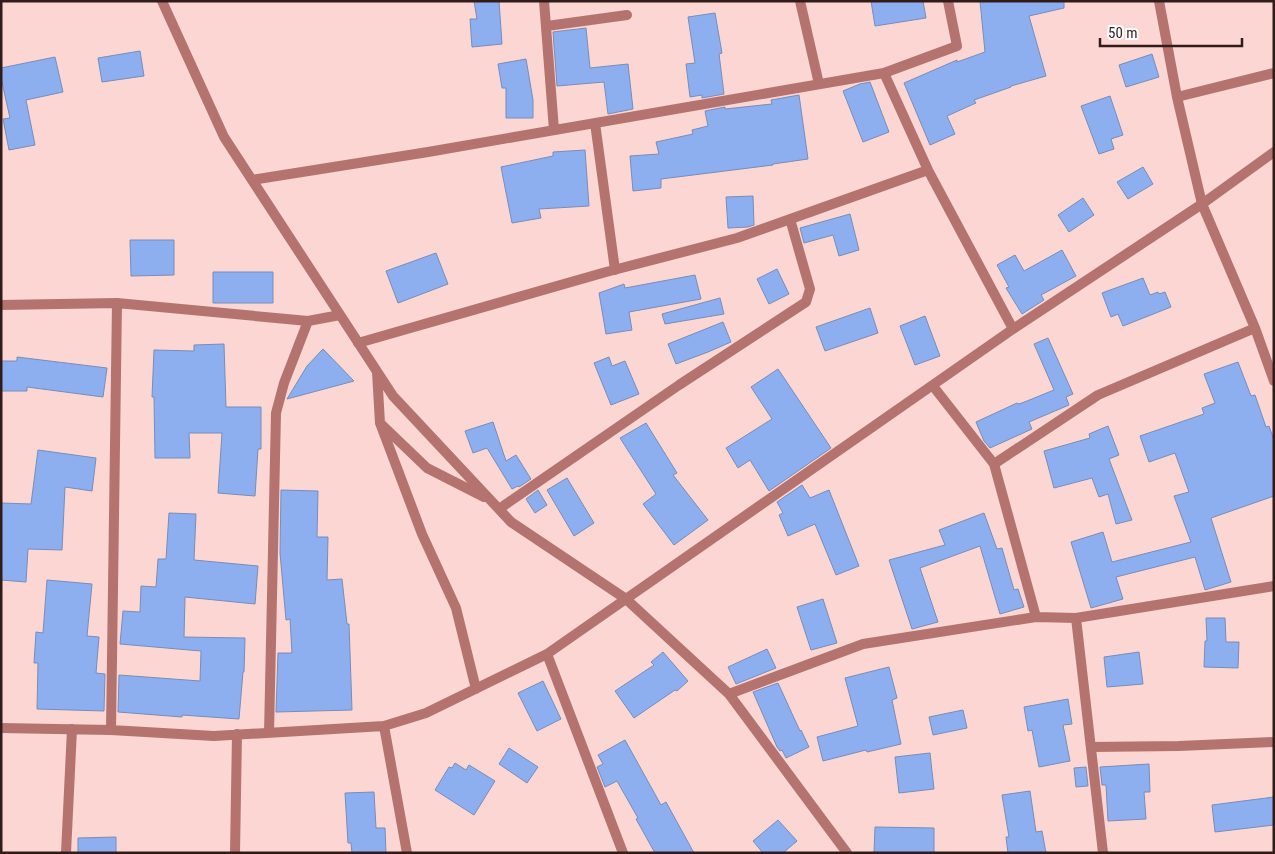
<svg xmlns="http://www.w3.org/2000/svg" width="1275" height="854" viewBox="0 0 1275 854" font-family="'Roboto Condensed',sans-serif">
<rect width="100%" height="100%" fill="#fbd6d3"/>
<!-- building -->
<path fill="#8daff0" stroke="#778db8" d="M 474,1 L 499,1 L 502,44 L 472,47 L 470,19 L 477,19 Z
M 871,1 L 923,1 L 926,18 L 875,26 Z
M 980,1 L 1064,1 L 1064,8 L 1029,16 L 1046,76 L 1011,86 L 1011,87 L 974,100 L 976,103 L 947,116 L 955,134 L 930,145 L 904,83 L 957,60 L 957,62 L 985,52 Z
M 715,13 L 722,53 L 719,54 L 724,94 L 702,98 L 702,95 L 690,97 L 686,64 L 695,63 L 688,17 Z
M 586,28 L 590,68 L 628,64 L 633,109 L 608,114 L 604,82 L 557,86 L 553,32 Z
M 140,51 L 144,76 L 102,82 L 98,58 Z
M 1152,54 L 1159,77 L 1126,87 L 1119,65 Z
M 55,57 L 63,92 L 26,100 L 35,145 L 9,150 L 3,119 L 10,118 L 1,78 L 1,68 Z
M 526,59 L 533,100 L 533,118 L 506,118 L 506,88 L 502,88 L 498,64 Z
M 870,82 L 889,132 L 863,142 L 843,91 L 860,84 Z
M 799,95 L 808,159 L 773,164 L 773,165 L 661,179 L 661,188 L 633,191 L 630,156 L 659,154 L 656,142 L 693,134 L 692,130 L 708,126 L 705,111 L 725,107 L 725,109 L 772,104 L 771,100 Z
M 1110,96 L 1123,135 L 1111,139 L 1114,149 L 1099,154 L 1081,106 Z
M 585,150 L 589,206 L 539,209 L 541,218 L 512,223 L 501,167 L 553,156 L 553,152 Z
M 1143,167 L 1153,184 L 1128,199 L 1117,182 Z
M 753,196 L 754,225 L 748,227 L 728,228 L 726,197 Z
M 1083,198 L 1094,215 L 1069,232 L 1058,215 Z
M 850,214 L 859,250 L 839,256 L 833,235 L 804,243 L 800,228 Z
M 130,240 L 174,240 L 174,275 L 131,276 Z
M 1062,250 L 1076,276 L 1041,295 L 1044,300 L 1022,314 L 1006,288 L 1009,287 L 997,265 L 1015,255 L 1024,271 Z
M 436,253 L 448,284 L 398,303 L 386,271 Z
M 777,269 L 789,294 L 769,304 L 757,279 Z
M 213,272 L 273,272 L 273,303 L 213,303 Z
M 695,275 L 701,299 L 629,312 L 632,330 L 606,334 L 599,293 L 624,284 L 625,288 Z
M 1143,278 L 1150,295 L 1158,292 L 1159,294 L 1165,292 L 1171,307 L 1123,326 L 1118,314 L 1111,317 L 1102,293 Z
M 720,298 L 724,314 L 665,324 L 662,314 Z
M 870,308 L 878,333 L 825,351 L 816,327 Z
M 925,316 L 940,356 L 915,365 L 900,326 Z
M 723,322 L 731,342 L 708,352 L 676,364 L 668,344 Z
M 1048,338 L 1073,394 L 1066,397 L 1069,405 L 1029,422 L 1032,429 L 990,448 L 984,441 L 976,422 L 1017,403 L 1018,404 L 1022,403 L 1054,390 L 1034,344 Z
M 224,344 L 226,407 L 261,407 L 261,449 L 258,449 L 255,496 L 218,493 L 222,433 L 189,433 L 190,458 L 155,458 L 154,397 L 152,397 L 154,350 L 194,351 L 194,345 Z
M 323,349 L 354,381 L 287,399 L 307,366 Z
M 17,357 L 107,368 L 103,397 L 27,387 L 27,391 L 1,391 L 1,361 L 17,361 Z
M 609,357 L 612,366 L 625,361 L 639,394 L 611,405 L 594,363 Z
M 1238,362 L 1251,396 L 1255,395 L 1266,427 L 1269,426 L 1274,440 L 1274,496 L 1211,518 L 1231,582 L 1205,590 L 1195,557 L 1116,577 L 1123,599 L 1091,608 L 1071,542 L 1103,532 L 1112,562 L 1191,542 L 1174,496 L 1189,492 L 1175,453 L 1149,462 L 1140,436 L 1204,414 L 1202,408 L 1215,403 L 1204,374 Z
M 778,369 L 831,448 L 769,491 L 750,460 L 738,468 L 726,448 L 772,419 L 751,387 Z
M 493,422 L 506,461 L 516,455 L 531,479 L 519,487 L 518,486 L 512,489 L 487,448 L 473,453 L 465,431 Z
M 646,423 L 677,473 L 673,475 L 708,520 L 674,545 L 643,504 L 656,494 L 620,438 Z
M 1108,426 L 1119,455 L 1109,459 L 1132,520 L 1116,524 L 1108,494 L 1099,497 L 1092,478 L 1054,488 L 1044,451 L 1090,438 L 1089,434 Z
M 38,450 L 96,458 L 92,491 L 65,487 L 62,550 L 28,549 L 26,582 L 1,580 L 1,503 L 31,504 Z
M 567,478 L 594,523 L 574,536 L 547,490 Z
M 802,485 L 810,498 L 829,490 L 859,566 L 836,575 L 815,524 L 788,536 L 779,515 L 783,513 L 777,502 Z
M 281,490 L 318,491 L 317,537 L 328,537 L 327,580 L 342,579 L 347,624 L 349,624 L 352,710 L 276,712 L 278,653 L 292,653 L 290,619 L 286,620 L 280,553 Z
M 538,490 L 547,505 L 535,513 L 526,499 Z
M 169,513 L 196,514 L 194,560 L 258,566 L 255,604 L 185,597 L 184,637 L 245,638 L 244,672 L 243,672 L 239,719 L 182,715 L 182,717 L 118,712 L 119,675 L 200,681 L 201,651 L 120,644 L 123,611 L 140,612 L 141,586 L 156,587 L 158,559 L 166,559 Z
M 984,513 L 997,549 L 1002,548 L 1014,590 L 1018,589 L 1024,607 L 1000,614 L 980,546 L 920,568 L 938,622 L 912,629 L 889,560 L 945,545 L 939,530 Z
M 47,580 L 92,584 L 87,636 L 99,637 L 96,673 L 105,674 L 104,711 L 37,709 L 38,663 L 34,663 L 36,632 L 43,633 Z
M 823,599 L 837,643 L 811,650 L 797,607 Z
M 1206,618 L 1225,618 L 1226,642 L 1239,642 L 1238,668 L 1204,667 L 1205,641 L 1207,641 Z
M 767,649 L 776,668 L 736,684 L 728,667 Z
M 663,652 L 688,681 L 677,691 L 675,690 L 634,718 L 615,691 L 654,665 L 651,662 Z
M 1139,652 L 1143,684 L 1107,687 L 1104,657 Z
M 889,667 L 897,698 L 892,700 L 901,744 L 867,752 L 866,750 L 823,761 L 817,737 L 858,726 L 845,678 Z
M 543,681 L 561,719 L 537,731 L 518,693 Z
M 778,683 L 800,731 L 801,730 L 809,747 L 786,758 L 782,750 L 780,751 L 777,747 L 753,692 Z
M 1068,699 L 1072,724 L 1063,725 L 1070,761 L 1039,767 L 1032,730 L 1028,731 L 1024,707 Z
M 963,710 L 967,728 L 933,735 L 929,717 Z
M 625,740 L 661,805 L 666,802 L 694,853 L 655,853 L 636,819 L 638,818 L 617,781 L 605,787 L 597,767 L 603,764 L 598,755 Z
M 509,748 L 538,767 L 527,783 L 499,764 Z
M 930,753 L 934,789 L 899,793 L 895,757 Z
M 455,763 L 466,770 L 469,765 L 495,781 L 474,815 L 435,790 L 449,767 L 452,768 Z
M 1149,764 L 1150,792 L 1144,792 L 1146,819 L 1108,821 L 1106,785 L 1102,785 L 1100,767 Z
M 1086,767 L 1088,786 L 1076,787 L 1074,768 Z
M 1030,791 L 1036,832 L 1042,831 L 1046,853 L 1008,853 L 1006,837 L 1009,837 L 1002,795 Z
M 374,792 L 376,828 L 385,828 L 386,853 L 352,853 L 351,843 L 348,843 L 345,793 Z
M 1274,797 L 1274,825 L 1215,832 L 1212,805 Z
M 778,820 L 797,841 L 783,853 L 763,853 L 753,841 Z
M 875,827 L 934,828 L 934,853 L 874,853 Z
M 116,837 L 116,853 L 78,853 L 78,838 Z"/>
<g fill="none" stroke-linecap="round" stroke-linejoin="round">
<!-- street -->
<path stroke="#b4736f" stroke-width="10" d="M 162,1 L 224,137 L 393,396 L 511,522 L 626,599 L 729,694 L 847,853
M 544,1 L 554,130
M 800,1 L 819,84
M 1159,1 L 1177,97 L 1202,204 L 1255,328 L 1274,381
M 547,26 L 627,15
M 884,73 L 928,170 L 1013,329
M 1177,97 L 1274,73
M 595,123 L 615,270
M 252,180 L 428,152 L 884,73 L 957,46 L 948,1
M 1,305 L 117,303 L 308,321 L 340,315
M 358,343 L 606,272 L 737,238 L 928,170
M 377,372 L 380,423 L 427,468 L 484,497
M 933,386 L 994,464 L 1036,617
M 380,423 L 422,534 L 456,608 L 476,689
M 994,464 L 1098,395 L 1255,328
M 499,509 L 679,385 L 806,302 L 810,289 L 790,219
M 1076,618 L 1103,853
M 547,654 L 623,853
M 729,694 L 863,644 L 1036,617 L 1076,618 L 1274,586
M 384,726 L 407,853
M 1,728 L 111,730 L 214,736 L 384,726 L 426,713 L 547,654 L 1013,329 L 1202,204 L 1274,152
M 111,730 L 117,303
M 269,733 L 276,413 L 284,383 L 308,321
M 1091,747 L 1179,746 L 1274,742
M 66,853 L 72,729
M 235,853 L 237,734"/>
</g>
<!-- border -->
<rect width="1275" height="854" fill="none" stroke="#321c1a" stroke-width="5"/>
<!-- scale -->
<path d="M1100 38v8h142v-8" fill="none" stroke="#321c1a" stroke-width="2.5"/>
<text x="1108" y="38" font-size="15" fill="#321c1a" stroke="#ffffff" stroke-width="4" paint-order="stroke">50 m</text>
</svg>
